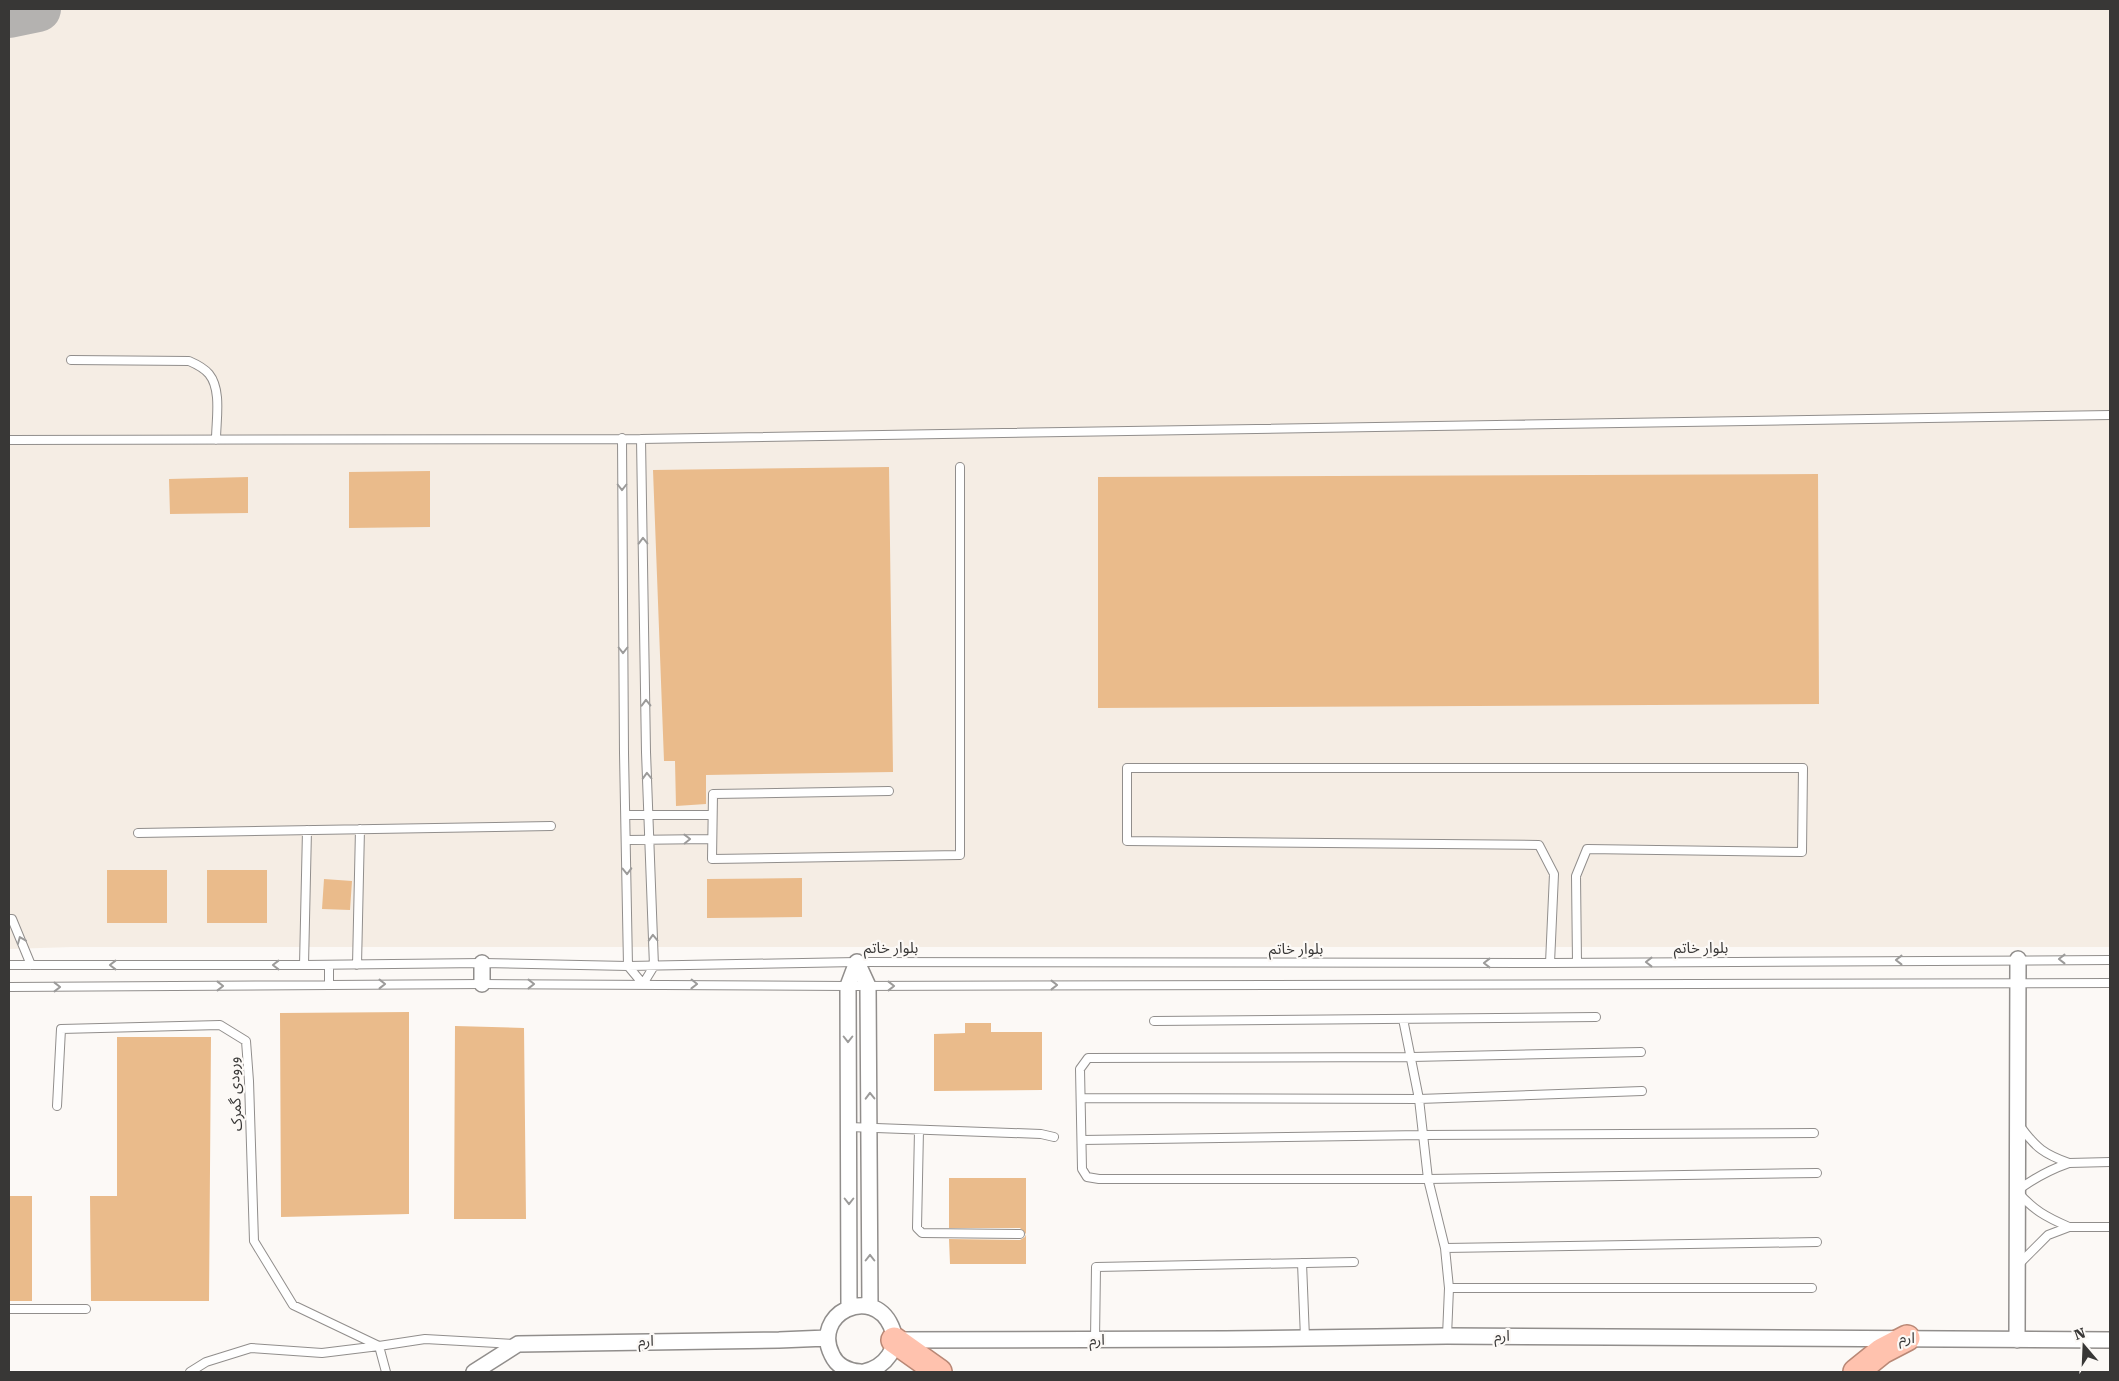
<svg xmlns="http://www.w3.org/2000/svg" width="2119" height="1381" viewBox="0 0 2119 1381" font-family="'Roboto Serif','Noto Sans Arabic',serif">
<rect width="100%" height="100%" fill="#fcf9f6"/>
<!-- built -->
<path fill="#f5ede4" d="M 9,9 L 2110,9 L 2110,947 L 72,947 L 9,949 Z"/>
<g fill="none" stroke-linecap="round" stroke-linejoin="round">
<!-- taxiway -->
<path stroke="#b4b2b0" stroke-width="46" d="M 9,15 L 38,9"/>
</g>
<!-- building -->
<path fill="#eabb8b" d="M 889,467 L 893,772 L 706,775 L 706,804 L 676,806 L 675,761 L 664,761 L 653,470 Z
M 430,471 L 430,527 L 349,528 L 349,472 Z
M 1818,474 L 1819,704 L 1098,708 L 1098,477 Z
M 248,477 L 248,513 L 170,514 L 169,479 Z
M 107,870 L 167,870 L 167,923 L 107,923 Z
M 207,870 L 267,870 L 267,923 L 207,923 Z
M 802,878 L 802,917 L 707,918 L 707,879 Z
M 324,879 L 352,881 L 350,910 L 322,909 Z
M 409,1012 L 409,1214 L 281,1217 L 280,1013 Z
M 965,1023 L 991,1023 L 991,1032 L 1042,1032 L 1042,1090 L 934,1091 L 934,1034 L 965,1033 Z
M 455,1026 L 524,1028 L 526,1219 L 454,1219 Z
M 117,1037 L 211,1037 L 209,1301 L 91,1301 L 90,1196 L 117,1196 Z
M 949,1178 L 1026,1178 L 1026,1264 L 950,1264 L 949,1239 L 1020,1240 L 1025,1237 L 1026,1234 L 1020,1228 L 949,1228 Z
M 9,1196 L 32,1196 L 32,1301 L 9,1301 Z"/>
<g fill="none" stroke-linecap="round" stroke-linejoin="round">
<!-- service casing -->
<g stroke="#918e8c" stroke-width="10">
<path id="service" d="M 71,360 L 189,361 C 196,364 204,368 209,374 C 222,390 216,420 216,440
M 622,438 L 624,753 L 628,966 L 643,984 L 654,966 L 646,752 L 641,439
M 9,440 L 641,439 L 2110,415
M 889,791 L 713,794 L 712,859 L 960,855 L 960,467
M 627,815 L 711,815
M 138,833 L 551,826
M 627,840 L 712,839
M 9,919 L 12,919 L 31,965
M 1550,963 L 1554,874 L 1539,845 L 1127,841 L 1127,768 L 1803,768 L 1802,852 L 1587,849 L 1576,876 L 1577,963
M 9,965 L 304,965 L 482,963 L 628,966 L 857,962 L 1550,963 L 2110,960
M 304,965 L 307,830
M 357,965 L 360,829
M 329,985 L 329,965
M 9,987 L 482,984 L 848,986 L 2110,983
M 1403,1019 L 1419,1099 L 1428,1179 L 1445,1248 L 1449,1288 L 1447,1336
M 1154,1021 L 1596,1017
M 1641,1052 L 1412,1057 L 1088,1058 L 1080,1069 L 1082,1169 L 1087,1177 L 1099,1179 L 1428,1179 L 1817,1173
M 1081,1098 L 1419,1099 L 1642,1091
M 57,1106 L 61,1029 L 220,1025 L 246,1041 L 249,1081 L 254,1241 L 293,1305 L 379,1346
M 849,1127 L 1041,1134 L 1054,1137
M 919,1130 L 917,1228 L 922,1233 L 1020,1234
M 1082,1140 L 1423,1135 L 1814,1133
M 2069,1163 L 2110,1162
M 2069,1227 L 2110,1227
M 1445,1248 L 1817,1242
M 1302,1263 L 1305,1338
M 2019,1264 L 2048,1235 L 2069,1227 C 2046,1217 2033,1210 2017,1191 C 2034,1178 2049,1170 2069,1163 C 2044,1154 2036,1148 2020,1126
M 1449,1288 L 1812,1288
M 9,1309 L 86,1309
M 1095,1340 L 1096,1267 L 1354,1262
M 190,1372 L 206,1362 L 251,1348 L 322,1353 L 379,1346
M 386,1372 L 379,1346 L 425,1339 L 514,1344"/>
</g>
<!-- minor casing -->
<g stroke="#918e8c" stroke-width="18">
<path id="minor" d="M 482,963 L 482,984
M 849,1308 L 848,986 L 857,962 L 868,986 L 870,1307
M 896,1340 L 1226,1339 L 1447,1336 L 2110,1340
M 2017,1340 L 2018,959
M 474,1372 L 518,1344 L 779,1340 L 827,1338
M 860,1372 C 848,1371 837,1366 832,1355 C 811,1314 872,1284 891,1326 C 901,1348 885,1367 864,1372"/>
</g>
<!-- trunk casing -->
<g stroke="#b98876" stroke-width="28">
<path id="trunk" d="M 894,1340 L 939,1372
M 1856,1372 L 1882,1351 L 1907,1338"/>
</g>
<!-- service -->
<use href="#service" stroke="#fff" stroke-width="8"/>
<!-- minor -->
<use href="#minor" stroke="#fff" stroke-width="15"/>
<!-- trunk -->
<use href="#trunk" stroke="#ffc2ae" stroke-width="25"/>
</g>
<!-- one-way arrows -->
<defs><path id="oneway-chevron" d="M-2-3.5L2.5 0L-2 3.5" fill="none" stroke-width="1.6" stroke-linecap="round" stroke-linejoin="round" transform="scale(1.25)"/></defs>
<g stroke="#9c9b9a">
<use href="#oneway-chevron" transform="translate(622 487) rotate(90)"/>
<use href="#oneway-chevron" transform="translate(643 541) rotate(-91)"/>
<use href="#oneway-chevron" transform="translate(623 650) rotate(90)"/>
<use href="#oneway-chevron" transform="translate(646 703) rotate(-91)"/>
<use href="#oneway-chevron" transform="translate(647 776) rotate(-92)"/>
<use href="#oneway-chevron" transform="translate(687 839) rotate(-1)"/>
<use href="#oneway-chevron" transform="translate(627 871) rotate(89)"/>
<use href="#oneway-chevron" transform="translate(653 938) rotate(-92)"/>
<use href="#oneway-chevron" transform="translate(21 940) rotate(-112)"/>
<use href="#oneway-chevron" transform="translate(2062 959) rotate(-180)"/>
<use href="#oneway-chevron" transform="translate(1899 960) rotate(180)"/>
<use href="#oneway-chevron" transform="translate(1649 962) rotate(180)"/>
<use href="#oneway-chevron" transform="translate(1487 963) rotate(-180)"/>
<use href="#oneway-chevron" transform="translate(113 965) rotate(-180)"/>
<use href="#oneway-chevron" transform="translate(276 965) rotate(-180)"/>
<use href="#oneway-chevron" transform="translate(382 984)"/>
<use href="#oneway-chevron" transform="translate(531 984)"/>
<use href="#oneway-chevron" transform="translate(694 984) rotate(1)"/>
<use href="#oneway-chevron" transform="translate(1054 985)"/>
<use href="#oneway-chevron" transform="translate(220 986)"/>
<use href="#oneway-chevron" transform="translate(891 986)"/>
<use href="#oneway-chevron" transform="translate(57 987)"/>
<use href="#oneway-chevron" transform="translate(848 1039) rotate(90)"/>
<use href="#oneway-chevron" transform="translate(870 1096) rotate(-91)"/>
<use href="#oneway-chevron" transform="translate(849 1201) rotate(90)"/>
<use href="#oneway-chevron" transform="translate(870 1258) rotate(-90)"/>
</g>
<g text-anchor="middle" stroke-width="4.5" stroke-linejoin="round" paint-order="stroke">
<!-- street labels -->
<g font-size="15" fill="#383736" stroke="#fcf9f6">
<text x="891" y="953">بلوار خاتم</text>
<text x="1701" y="953">بلوار خاتم</text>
<text x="1296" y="954">بلوار خاتم</text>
<text transform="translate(235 1094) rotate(-93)" y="5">ورودی گمرک</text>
<text x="1502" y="1341">ارم</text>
<text transform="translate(1907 1338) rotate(1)" y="5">ارم</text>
<text x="1097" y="1345">ارم</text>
<text x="646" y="1346">ارم</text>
</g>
</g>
<!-- border -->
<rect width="2119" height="1381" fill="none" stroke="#383736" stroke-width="20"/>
<!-- north arrow -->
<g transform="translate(2084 1346) rotate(341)" stroke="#fcf9f6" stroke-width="4" paint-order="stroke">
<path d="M0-4L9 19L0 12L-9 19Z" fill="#383736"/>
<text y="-8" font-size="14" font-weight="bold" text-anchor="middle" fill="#383736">N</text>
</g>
</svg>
